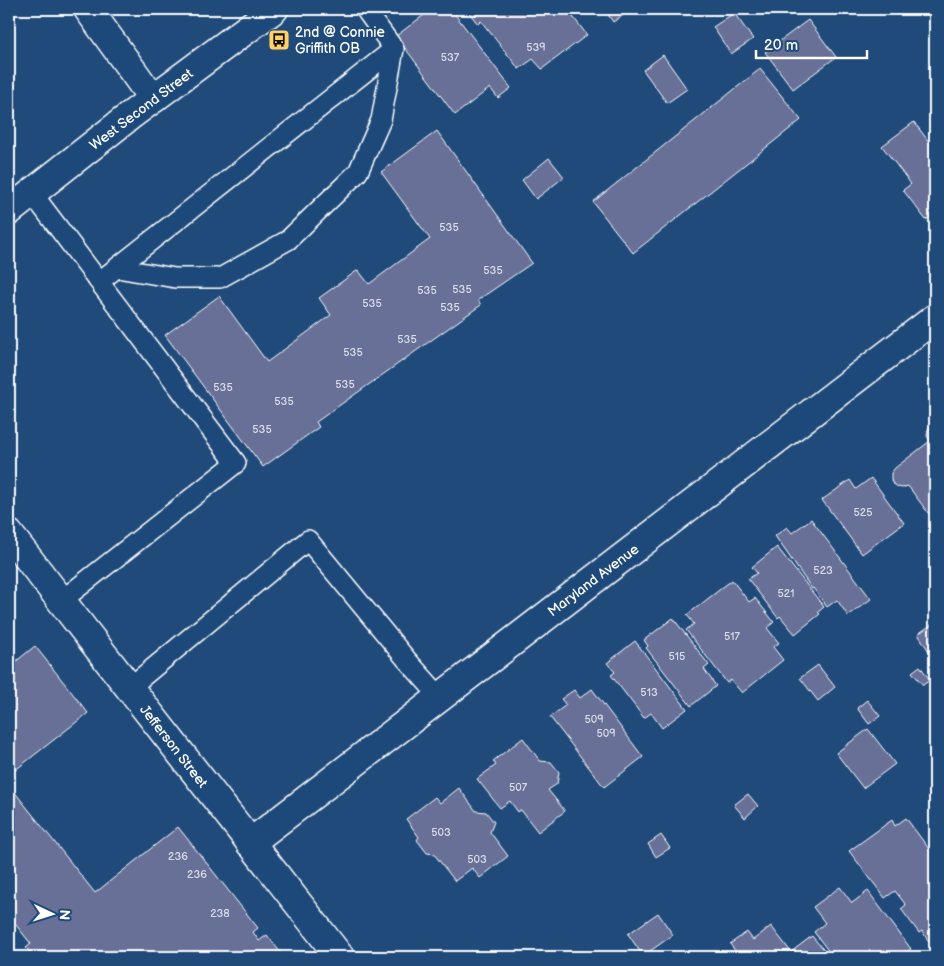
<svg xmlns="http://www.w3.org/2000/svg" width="944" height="966" viewBox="0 0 944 966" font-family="'Balsamiq Sans',sans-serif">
<rect width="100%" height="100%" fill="#1f4a7a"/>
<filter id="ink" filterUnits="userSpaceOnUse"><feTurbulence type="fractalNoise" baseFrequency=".02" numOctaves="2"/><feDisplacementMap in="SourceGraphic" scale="10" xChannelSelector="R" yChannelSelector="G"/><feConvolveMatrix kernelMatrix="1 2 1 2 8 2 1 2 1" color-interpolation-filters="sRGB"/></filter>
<g filter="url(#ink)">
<!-- building -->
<path fill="#677098" stroke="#fff" d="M 432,9 L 451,9 L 511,88 L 498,98 L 490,88 L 455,115 L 396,36 Z
M 466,9 L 567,9 L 587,35 L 542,69 L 533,59 L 519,69 L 481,21 L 478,24 Z
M 604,9 L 632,9 L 613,22 Z
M 734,13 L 753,39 L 731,54 L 713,27 Z
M 808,20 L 836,57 L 793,89 L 765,52 Z
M 663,55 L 687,89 L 667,103 L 643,70 Z
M 760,69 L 801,120 L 633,253 L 593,202 Z
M 914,122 L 932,146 L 935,143 L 935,212 L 926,220 L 903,190 L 911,184 L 882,146 Z
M 437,131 L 532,263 L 478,300 L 481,305 L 316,422 L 319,427 L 263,467 L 165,335 L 219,296 L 267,362 L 331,315 L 319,298 L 358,270 L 369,284 L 430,239 L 381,172 Z
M 549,158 L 564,177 L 536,199 L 522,180 Z
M 935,421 L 935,522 L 908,486 L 902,488 L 898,487 L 892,483 L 891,479 L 891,473 L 895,468 L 930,441 L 927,436 L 928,429 Z
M 871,478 L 904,523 L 862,554 L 822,500 L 850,480 L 856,489 Z
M 811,519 L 871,599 L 848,616 L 837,600 L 827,607 L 813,588 L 812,589 L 775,536 L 787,527 L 792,533 Z
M 777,547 L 824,607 L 818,612 L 820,614 L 795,634 L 780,616 L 778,618 L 748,579 L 757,573 L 752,567 Z
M 732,580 L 749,602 L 755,598 L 774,622 L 767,628 L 779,643 L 773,647 L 783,660 L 742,693 L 731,680 L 727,683 L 686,630 L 694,624 L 687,615 Z
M 673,618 L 709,665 L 704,669 L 716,686 L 691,706 L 646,648 L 648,646 L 644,640 Z
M 935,622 L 935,661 L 918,634 Z
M 635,641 L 687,709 L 662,728 L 651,713 L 644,718 L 611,675 L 615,672 L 607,663 Z
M 35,646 L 88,713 L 9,775 L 9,667 Z
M 818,665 L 835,687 L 818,701 L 800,678 Z
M 920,666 L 930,680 L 923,685 L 912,672 Z
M 592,689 L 643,757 L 604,787 L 550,717 L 566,705 L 561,699 L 574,690 L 580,698 Z
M 867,700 L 880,716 L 869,724 L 857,708 Z
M 868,729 L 895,764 L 863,788 L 836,753 Z
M 523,738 L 540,761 L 551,762 L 559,772 L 557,784 L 548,790 L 565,811 L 538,832 L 521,810 L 518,812 L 510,801 L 500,808 L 477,779 L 496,765 L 493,761 Z
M 9,785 L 95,893 L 178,827 L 258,928 L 253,932 L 259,941 L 267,935 L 284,957 L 26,957 L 31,953 L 26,948 L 31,944 L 9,916 Z
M 459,788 L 476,811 L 486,812 L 494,822 L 490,832 L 508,856 L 480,878 L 472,868 L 455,881 L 434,854 L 427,853 L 417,840 L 419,837 L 406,819 L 435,797 L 440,803 Z
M 748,794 L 758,806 L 745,818 L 734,805 Z
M 906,818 L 929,849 L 932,845 L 935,849 L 935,938 L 929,942 L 922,931 L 919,933 L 901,909 L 906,905 L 895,891 L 885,898 L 849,851 L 892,820 L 895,826 Z
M 661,835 L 670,848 L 656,857 L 648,844 Z
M 840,887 L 852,903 L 868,891 L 911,949 L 900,957 L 833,957 L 814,932 L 825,923 L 813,907 Z
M 658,913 L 673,935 L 643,956 L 628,934 Z
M 771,926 L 791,952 L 812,936 L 827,954 L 824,957 L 740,957 L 730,944 L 747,932 L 753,940 Z"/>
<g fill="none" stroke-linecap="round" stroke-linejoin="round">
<!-- service casing -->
<g stroke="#fff" stroke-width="22">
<path id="service" d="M 32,193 L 236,463 L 61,601
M 117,268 L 175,278 L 220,278 L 288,240 L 358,172 L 381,120 L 394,49
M 100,281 L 394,49 L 365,9
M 129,688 L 308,540 L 407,660 L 440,697"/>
</g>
<!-- minor casing -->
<g stroke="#fff" stroke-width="31">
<path id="minor" d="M 88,9 L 153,99
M 250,843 L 935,318"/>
</g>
<!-- tertiary casing -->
<g stroke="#fff" stroke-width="31">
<path id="tertiary" d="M 9,211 L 131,115 L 274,9"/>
</g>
<!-- secondary casing -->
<g stroke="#fff" stroke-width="31">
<path id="secondary" d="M 9,534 L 340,957"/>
</g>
<!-- service -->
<use href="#service" stroke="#1f4a7a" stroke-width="19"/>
<!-- minor -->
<use href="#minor" stroke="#1f4a7a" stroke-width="28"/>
<!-- tertiary -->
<use href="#tertiary" stroke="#1f4a7a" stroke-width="28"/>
<!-- secondary -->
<use href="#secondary" stroke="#1f4a7a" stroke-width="28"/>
</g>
</g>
<!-- icons -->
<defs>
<g id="bus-square" transform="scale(1.125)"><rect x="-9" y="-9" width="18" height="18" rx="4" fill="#ffd166" stroke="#1f4a7a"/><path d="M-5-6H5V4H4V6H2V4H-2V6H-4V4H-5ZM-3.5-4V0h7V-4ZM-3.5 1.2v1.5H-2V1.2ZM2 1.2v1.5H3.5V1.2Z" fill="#111"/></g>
</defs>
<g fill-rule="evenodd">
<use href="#bus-square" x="279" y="40"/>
</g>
<g text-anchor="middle" stroke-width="4" stroke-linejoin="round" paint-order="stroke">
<!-- number labels -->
<g font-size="11" fill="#d9dbe5">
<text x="536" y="51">539</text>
<text x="450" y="61">537</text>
<text x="449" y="231">535</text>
<text x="493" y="274">535</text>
<text x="462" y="293">535</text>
<text x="427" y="294">535</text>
<text x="372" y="307">535</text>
<text x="450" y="311">535</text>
<text x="407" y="343">535</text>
<text x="353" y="356">535</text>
<text x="345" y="388">535</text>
<text x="223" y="391">535</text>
<text x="284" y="405">535</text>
<text x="262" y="433">535</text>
<text x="863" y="516">525</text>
<text x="823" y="574">523</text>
<text x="786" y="597">521</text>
<text x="732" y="640">517</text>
<text x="677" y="660">515</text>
<text x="649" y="696">513</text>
<text x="594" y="723">509</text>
<text x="606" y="737">509</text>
<text x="518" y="791">507</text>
<text x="441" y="836">503</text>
<text x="178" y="860">236</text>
<text x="477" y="863">503</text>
<text x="197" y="878">236</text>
<text x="220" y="917">238</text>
</g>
<!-- poi labels -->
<g font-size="14" fill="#fff" stroke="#1f4a7a" text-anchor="start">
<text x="295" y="37">2nd @ Connie<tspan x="295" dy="16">Griffith OB</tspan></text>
</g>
<!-- street labels -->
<g font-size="14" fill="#fff" stroke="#1f4a7a">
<text transform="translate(141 109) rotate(-37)" y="5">West Second Street</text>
<text transform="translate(593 580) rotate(-37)" y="5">Maryland Avenue</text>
<text transform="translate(174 746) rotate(52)" y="5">Jefferson Street</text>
</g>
</g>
<!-- margin -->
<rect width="944" height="966" fill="none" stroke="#1f4a7a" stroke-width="30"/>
<rect x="15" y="15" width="914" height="936" fill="none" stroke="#fff" stroke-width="2" filter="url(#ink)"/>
<!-- north arrow -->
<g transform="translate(52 914) rotate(94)" stroke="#1f4a7a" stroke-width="4" paint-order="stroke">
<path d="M0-4L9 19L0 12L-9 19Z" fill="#ffffff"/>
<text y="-8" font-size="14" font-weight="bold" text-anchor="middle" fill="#ffffff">N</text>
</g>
<!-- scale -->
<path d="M756 50v8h111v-8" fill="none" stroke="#ffffff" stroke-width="2.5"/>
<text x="764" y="50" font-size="15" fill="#ffffff" stroke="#1f4a7a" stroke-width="4" paint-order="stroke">20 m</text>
</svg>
